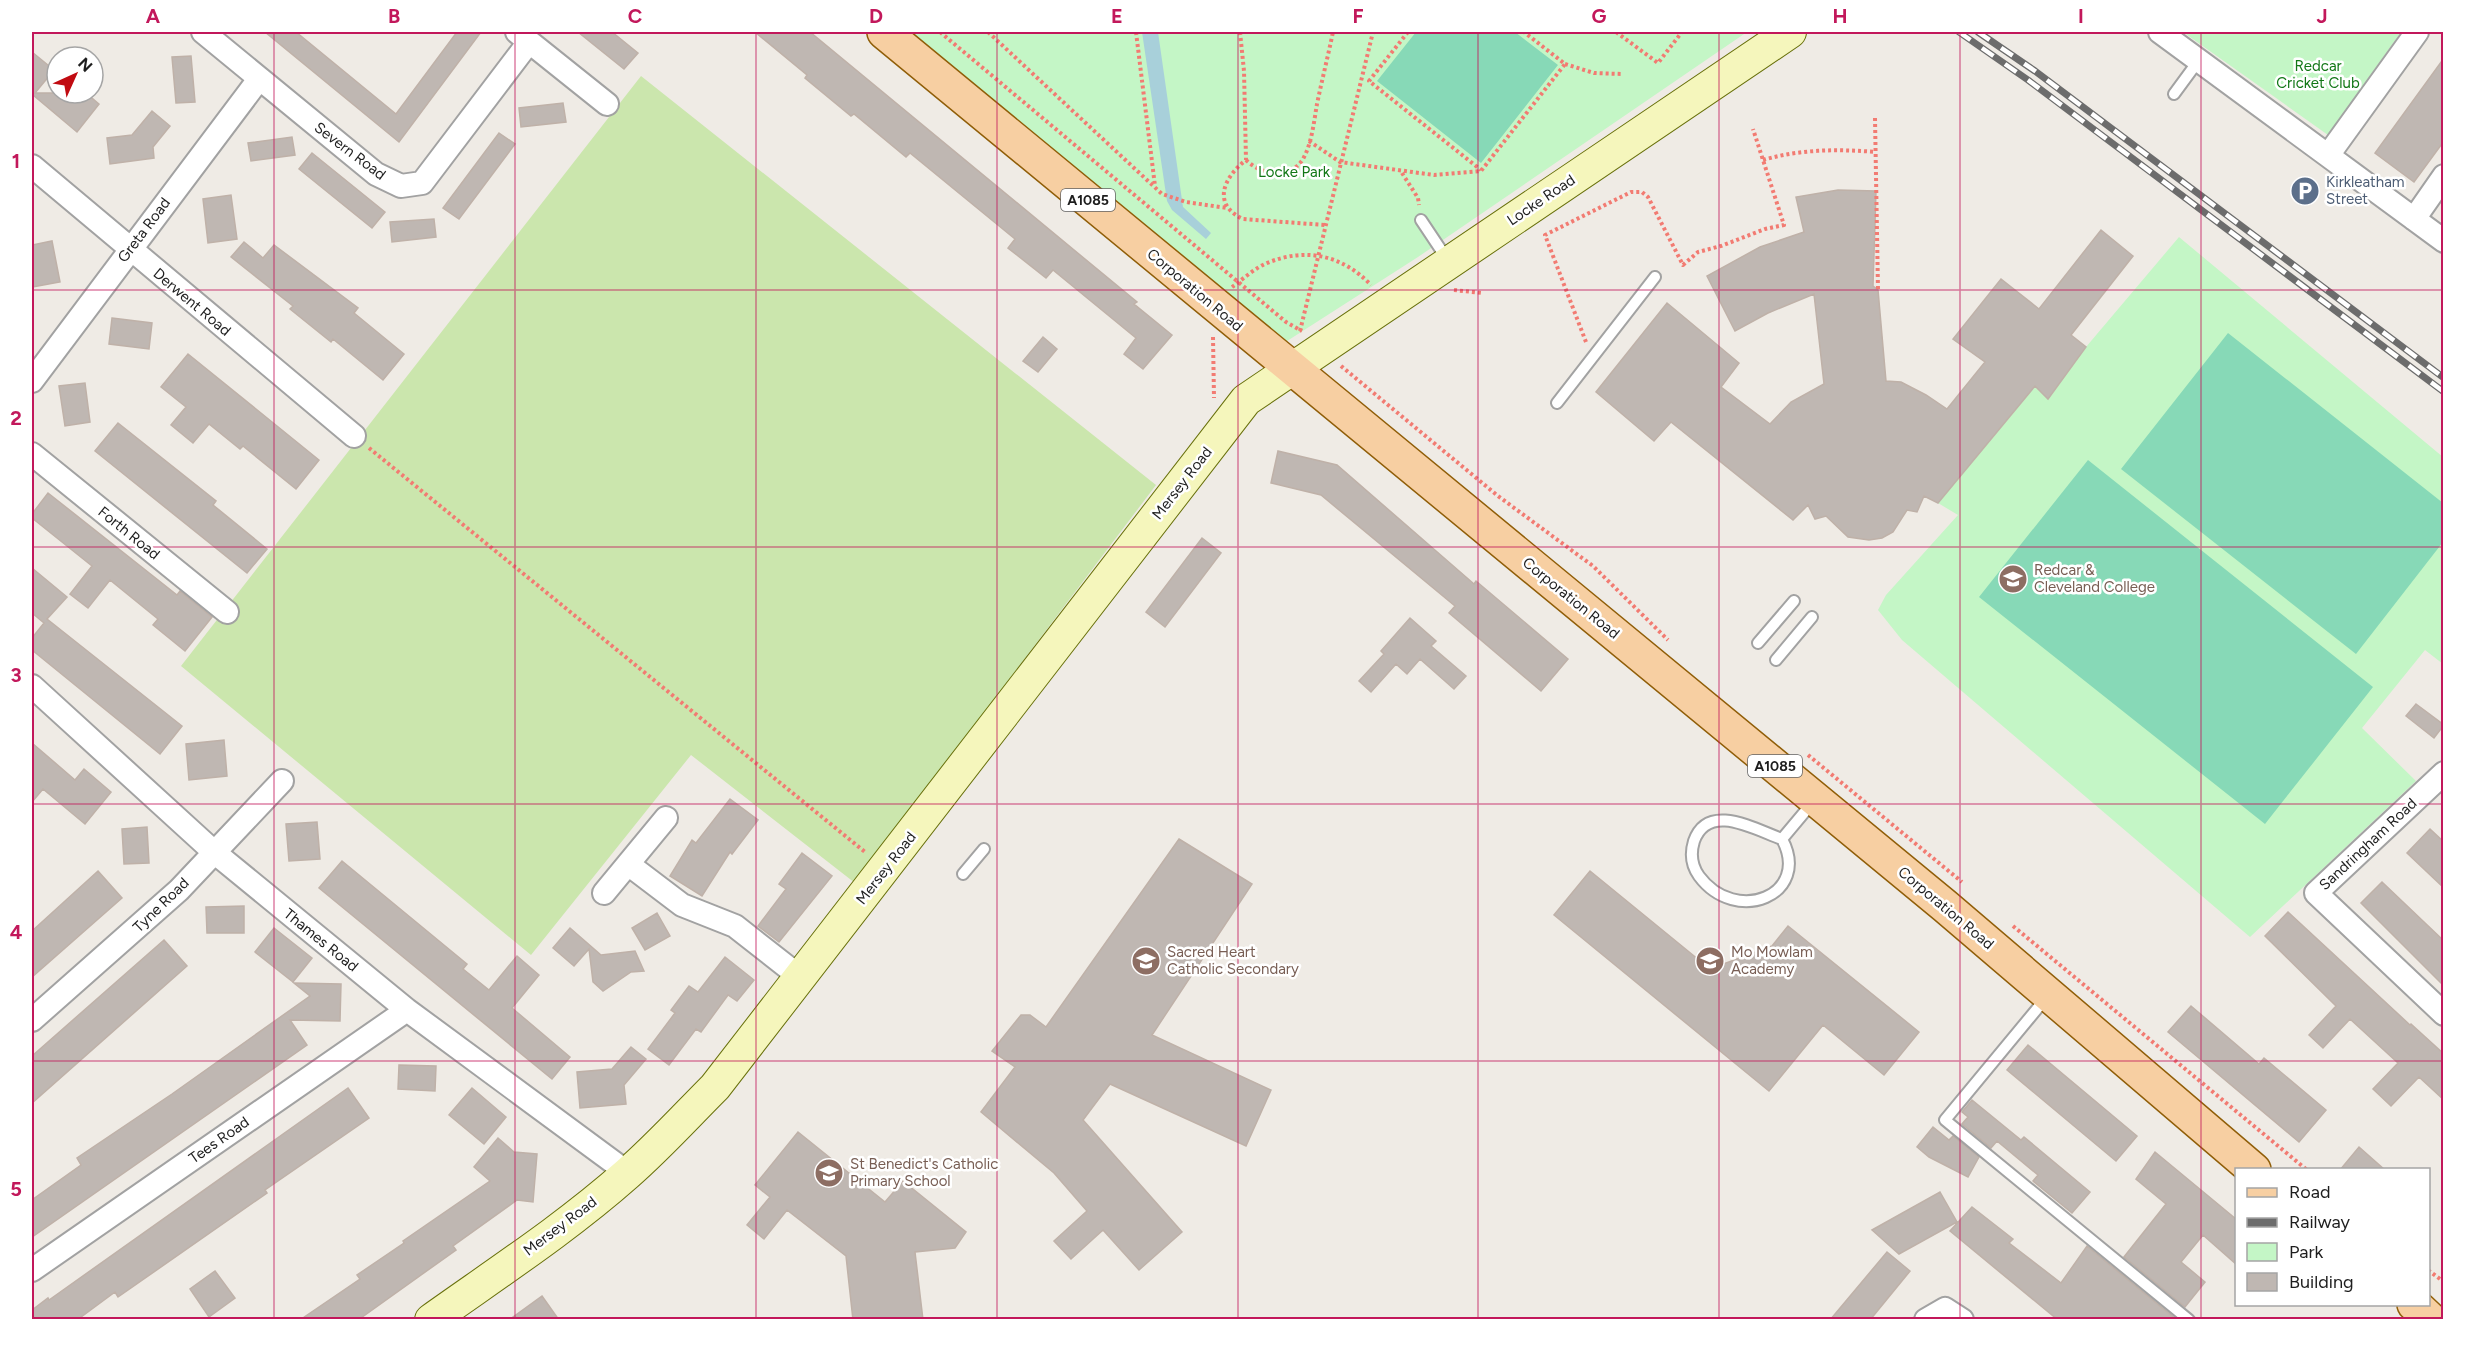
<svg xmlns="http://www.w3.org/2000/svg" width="2475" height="1351" viewBox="0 0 2475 1351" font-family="Figtree,sans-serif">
<rect width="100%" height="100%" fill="#efebe5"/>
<!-- grass -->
<path fill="#cbe6ad" d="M 641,76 L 1156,485 L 855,883 L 691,755 L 531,955 L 181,666 Z"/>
<!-- park -->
<path fill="#c4f6c6" d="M 906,32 L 1747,32 L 1418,257 L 1284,343 Z
M 2183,32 L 2401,32 L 2328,135 Z
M 2179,237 L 2443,457 L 2443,664 L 2425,650 L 2362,728 L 2416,781 L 2250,937 L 1902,640 L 1878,610 L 1886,595 L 1958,515 L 1938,503 L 2035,386 L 2048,399 L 2086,347 Z"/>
<!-- pitch -->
<path fill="#87d9b7" d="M 1416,32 L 1515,32 L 1558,65 L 1481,163 L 1377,81 Z
M 2228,333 L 2443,503 L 2443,542 L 2356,654 L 2121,469 Z
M 2088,460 L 2373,687 L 2265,824 L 1979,597 Z"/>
<!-- water -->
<path fill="#a8d0da" d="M 1142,32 L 1158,32 L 1183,207 L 1211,233 L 1206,239 L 1172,210 L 1167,201 Z"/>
<!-- building -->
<path fill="#bfb7b2" stroke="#bfb1a8" stroke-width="1.5" d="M 265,32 L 296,32 L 396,114 L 457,32 L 481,32 L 399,142 Z
M 578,32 L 612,32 L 638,53 L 624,69 Z
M 755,32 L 810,32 L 1137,302 L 1134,304 L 1172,335 L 1143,369 L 1124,354 L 1136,338 L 1053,270 L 1046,278 L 1008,248 L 1015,239 L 910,153 L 906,157 L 854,114 L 851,116 L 805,78 L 807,75 Z
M 32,52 L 54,70 L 35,93 L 86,93 L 99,104 L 77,132 L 33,95 L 32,97 Z
M 191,56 L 195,102 L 176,103 L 172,57 Z
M 2444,58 L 2444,141 L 2414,182 L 2375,153 Z
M 563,103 L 566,122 L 521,127 L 519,108 Z
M 152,111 L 170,126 L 153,147 L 154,158 L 110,164 L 107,138 L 132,135 Z
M 499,133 L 515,144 L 459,219 L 443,208 Z
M 292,137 L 295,155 L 251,161 L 248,143 Z
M 312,153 L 385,212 L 372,228 L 299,169 Z
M 1838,190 L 1876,191 L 1873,286 L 1878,290 L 1886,381 L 1901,382 L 1926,395 L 1947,409 L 1985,362 L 1953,339 L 2001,279 L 2039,309 L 2101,230 L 2133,256 L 2071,335 L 2086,347 L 2048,399 L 2035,386 L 1938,503 L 1924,496 L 1917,512 L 1907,510 L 1893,532 L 1882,538 L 1869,540 L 1848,537 L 1826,516 L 1815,519 L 1808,505 L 1793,520 L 1671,422 L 1654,441 L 1596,392 L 1667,303 L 1739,363 L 1721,387 L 1770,424 L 1791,402 L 1824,384 L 1814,294 L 1768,313 L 1735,331 L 1707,276 L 1760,247 L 1804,232 L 1796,197 Z
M 231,195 L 237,239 L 208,243 L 203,199 Z
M 434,219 L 436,237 L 392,242 L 390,222 Z
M 52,241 L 60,282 L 32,287 L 32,245 Z
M 244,242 L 263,258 L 274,245 L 358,308 L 354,313 L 404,354 L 383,380 L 333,339 L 331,342 L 290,309 L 293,306 L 231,257 Z
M 112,318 L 152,323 L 149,349 L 109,344 Z
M 1043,337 L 1057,349 L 1038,372 L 1023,361 Z
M 188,354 L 319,460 L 296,489 L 243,446 L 240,449 L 209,424 L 193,443 L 171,425 L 186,407 L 161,387 Z
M 85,383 L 90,422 L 65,426 L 59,386 Z
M 118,423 L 216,501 L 213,505 L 267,549 L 247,573 L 95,451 Z
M 1278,451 L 1337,465 L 1474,584 L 1476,581 L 1568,659 L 1541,691 L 1449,613 L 1455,606 L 1321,495 L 1271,483 Z
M 48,493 L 177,595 L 180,591 L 212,617 L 185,651 L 153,625 L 158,619 L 110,580 L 88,608 L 70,594 L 92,566 L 32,518 L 32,514 Z
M 1202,538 L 1221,553 L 1165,627 L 1146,612 Z
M 32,568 L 67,597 L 47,619 L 182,726 L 160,754 L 32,650 L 32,638 L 44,623 L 32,613 Z
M 1410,618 L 1436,641 L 1431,646 L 1466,676 L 1454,689 L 1420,659 L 1407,674 L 1396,664 L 1371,692 L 1359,681 L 1384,654 L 1381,651 Z
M 2416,704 L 2444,725 L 2434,738 L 2406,716 Z
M 224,740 L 227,776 L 189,780 L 186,744 Z
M 32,743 L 75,780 L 84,769 L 111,792 L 85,824 L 43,789 L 32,802 Z
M 730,799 L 758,820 L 732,854 L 730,852 L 702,896 L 670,876 L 692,840 L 696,843 Z
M 317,822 L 320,859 L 289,861 L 286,824 Z
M 147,827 L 149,863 L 124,864 L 122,829 Z
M 2430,829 L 2444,842 L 2444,888 L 2407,853 Z
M 1179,839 L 1252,884 L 1152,1035 L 1271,1090 L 1246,1146 L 1110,1084 L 1083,1120 L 1182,1232 L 1139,1270 L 1103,1230 L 1071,1259 L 1054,1241 L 1087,1211 L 1054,1173 L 981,1112 L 1015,1067 L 992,1051 L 1021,1015 L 1030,1015 L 1046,1027 Z
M 802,853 L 832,876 L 779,942 L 758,926 L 786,889 L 779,884 Z
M 342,861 L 467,964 L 463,969 L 489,990 L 517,956 L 539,975 L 512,1008 L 570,1057 L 552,1079 L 319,888 Z
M 98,871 L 122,898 L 32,977 L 32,931 Z
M 1590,871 L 1710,969 L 1772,946 L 1788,926 L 1919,1032 L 1884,1075 L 1823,1025 L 1769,1091 L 1554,915 Z
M 2382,882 L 2444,941 L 2444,986 L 2361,903 Z
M 244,906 L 244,933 L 207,933 L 206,907 Z
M 2288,912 L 2410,1025 L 2411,1024 L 2444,1054 L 2444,1100 L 2419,1077 L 2391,1106 L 2373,1089 L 2398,1063 L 2350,1019 L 2323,1048 L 2309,1035 L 2336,1006 L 2265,936 Z
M 657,913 L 670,936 L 645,950 L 632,928 Z
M 274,928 L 312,958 L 293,982 L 255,952 Z
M 570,928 L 601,955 L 635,951 L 644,971 L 631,972 L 603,991 L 593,982 L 589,949 L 574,966 L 553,948 Z
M 164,940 L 187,966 L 32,1103 L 32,1056 Z
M 725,957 L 754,980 L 737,1001 L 728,995 L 701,1032 L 696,1029 L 669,1065 L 648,1049 L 675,1013 L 671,1010 L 689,986 L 698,992 Z
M 294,983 L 341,984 L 340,1021 L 290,1020 L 307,1045 L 32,1237 L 32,1200 L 81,1165 L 77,1158 L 172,1094 L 310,996 Z
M 2191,1006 L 2259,1064 L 2264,1058 L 2326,1110 L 2299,1142 L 2168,1032 Z
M 2028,1045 L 2137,1136 L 2116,1161 L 2007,1070 Z
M 631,1047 L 646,1059 L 624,1085 L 626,1104 L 580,1108 L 577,1072 L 612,1069 Z
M 399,1065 L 436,1066 L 435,1091 L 398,1089 Z
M 348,1088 L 369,1118 L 265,1190 L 267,1193 L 118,1297 L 115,1292 L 77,1320 L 32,1320 L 32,1310 L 48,1298 L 49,1300 Z
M 472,1088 L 506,1117 L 484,1144 L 449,1115 Z
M 1972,1100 L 2021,1140 L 2024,1137 L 2090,1192 L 2072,1213 L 2033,1181 L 2038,1175 L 1997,1141 L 1991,1148 L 1962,1124 L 1968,1117 L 1962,1112 Z
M 1933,1127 L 1949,1140 L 1953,1136 L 1979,1157 L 1968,1177 L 1929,1157 L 1917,1147 Z
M 798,1132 L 885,1202 L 903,1181 L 966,1232 L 955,1248 L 915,1252 L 923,1320 L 853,1320 L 846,1256 L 787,1210 L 764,1239 L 747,1225 L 770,1197 L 755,1185 Z
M 498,1138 L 514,1152 L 537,1154 L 533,1202 L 517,1200 L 453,1246 L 456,1250 L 358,1320 L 300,1320 L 360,1279 L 357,1275 L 404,1243 L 403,1241 L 490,1181 L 474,1167 Z
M 2359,1147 L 2385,1170 L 2340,1170 Z
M 2155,1152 L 2236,1219 L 2236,1264 L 2203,1235 L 2181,1262 L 2205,1282 L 2185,1307 L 2124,1257 L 2166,1204 L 2136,1179 Z
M 1940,1192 L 1957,1222 L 1899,1254 L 1872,1230 Z
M 1972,1207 L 2013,1239 L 2009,1243 L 2061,1283 L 2087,1246 L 2177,1320 L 2058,1320 L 1950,1231 Z
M 1887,1252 L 1910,1271 L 1870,1320 L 1830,1320 Z
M 215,1271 L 235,1298 L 209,1317 L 190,1289 Z
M 542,1296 L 559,1320 L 509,1320 Z"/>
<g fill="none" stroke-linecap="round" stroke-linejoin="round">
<!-- lane casing -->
<g stroke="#a2a2a2" stroke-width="14">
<path id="lane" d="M 2174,94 L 2199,60
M 1421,220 L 1447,259
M 1557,403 L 1655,277
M 1758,643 L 1794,601
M 1776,660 L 1812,617
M 1782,839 C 1756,830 1708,801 1694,841 C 1690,854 1691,865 1699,876 C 1736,926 1812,895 1782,839 L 1813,802
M 963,874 L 984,849
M 2046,998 L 1945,1120 L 2189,1320"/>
</g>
<!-- street casing -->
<g stroke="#a2a2a2" stroke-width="26">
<path id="street" d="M 203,32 L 376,174 L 401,186 L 422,183 L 529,42
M 517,32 L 607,104
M 2160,32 L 2444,241
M 2329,154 L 2417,32
M 32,166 L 354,436
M 2414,219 L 2444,176
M 32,381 L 259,79
M 32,454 L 227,612
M 32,686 L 214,852 L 407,1010 L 628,1173
M 2444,773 L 2316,893 L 2444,1014
M 628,864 L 682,905 L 735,926 L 800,977
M 604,893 L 666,818
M 32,1020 L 179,890 L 282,781
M 32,1270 L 407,1010
M 1926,1320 L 1945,1309 L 1962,1320"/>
</g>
<!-- secondary casing -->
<g stroke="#68700b" stroke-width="34">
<path id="secondary" d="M 431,1320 C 497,1273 566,1228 627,1174 C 658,1147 686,1116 715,1087 L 1246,400 L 1790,32"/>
</g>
<!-- primary casing -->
<g stroke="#905e08" stroke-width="36">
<path id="primary" d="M 884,32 L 1945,906 L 2254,1170
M 2414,1304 L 2431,1320"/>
</g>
<!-- path -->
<path stroke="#f27b72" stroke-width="4" stroke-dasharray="3 3" stroke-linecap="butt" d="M 940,32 L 1286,322 L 1302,331
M 988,32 L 1162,194 L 1186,202 L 1227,208
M 1136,32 L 1155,186
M 1240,32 L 1244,71 L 1246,160 C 1224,177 1211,204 1243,219 L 1325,225
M 1408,32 L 1369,81 L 1481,170
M 1616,32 L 1658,63 L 1682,32
M 1565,64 L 1594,73 L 1622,74
M 1875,118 L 1878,290
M 1309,141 L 1340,162 L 1434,175 L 1481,171 L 1565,64 L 1524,32
M 1246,160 C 1261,175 1290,180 1303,159 C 1312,143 1314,121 1317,104 C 1322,80 1328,56 1333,32
M 1763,160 C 1801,149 1837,149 1876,152
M 1402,173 L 1418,198 L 1419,205
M 1232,287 C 1243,279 1255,268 1267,263 C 1306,247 1342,255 1371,285
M 1454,290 L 1482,293
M 1300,331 L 1373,32
M 1213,337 L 1214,398
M 1586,342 L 1545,235 L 1631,192 L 1642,192 L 1648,197 L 1683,265 L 1698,252 L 1721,246 L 1765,229 L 1784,225 L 1753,129
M 1341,366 L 1498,496 L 1593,566 L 1668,640
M 369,448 L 865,852
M 1808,755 L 1962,882
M 2013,926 L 2307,1170
M 2428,1270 L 2444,1282"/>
<!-- lane -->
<use href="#lane" stroke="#fff" stroke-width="10"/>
<!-- street -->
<use href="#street" stroke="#fff" stroke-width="22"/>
<!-- secondary -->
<use href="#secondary" stroke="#f5f6bc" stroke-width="32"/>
<!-- primary -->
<use href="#primary" stroke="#f7cfa2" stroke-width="33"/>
<!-- rail casing -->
<g stroke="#6c6c6c" stroke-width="7">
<path id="rail" d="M 1959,32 L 2028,80 L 2444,392
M 1978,32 L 2035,71 L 2444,378"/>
</g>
<!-- rail -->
<use href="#rail" stroke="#fff" stroke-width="4.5" stroke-dasharray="14" stroke-linecap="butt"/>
</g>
<!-- grid -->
<path fill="none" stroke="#c2185b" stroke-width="1.5" stroke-opacity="0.55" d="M 274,32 L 274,1320M 515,32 L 515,1320M 756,32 L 756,1320M 997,32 L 997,1320M 1238,32 L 1238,1320M 1478,32 L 1478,1320M 1719,32 L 1719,1320M 1960,32 L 1960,1320M 2201,32 L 2201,1320M 32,290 L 2444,290M 32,547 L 2444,547M 32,804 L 2444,804M 32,1061 L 2444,1061"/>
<!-- icons -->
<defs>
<g id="parking-disc" transform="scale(1.5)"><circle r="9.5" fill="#5c6f8a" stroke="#fff"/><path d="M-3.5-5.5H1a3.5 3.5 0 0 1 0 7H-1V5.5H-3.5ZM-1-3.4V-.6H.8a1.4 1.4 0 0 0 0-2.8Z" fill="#fff"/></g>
<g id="university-disc" transform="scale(1.5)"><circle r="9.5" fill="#8d6e63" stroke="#fff"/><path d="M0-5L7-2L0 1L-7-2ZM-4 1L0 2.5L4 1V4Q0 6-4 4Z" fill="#fff"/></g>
<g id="school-disc" transform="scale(1.5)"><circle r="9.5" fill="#8d6e63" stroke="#fff"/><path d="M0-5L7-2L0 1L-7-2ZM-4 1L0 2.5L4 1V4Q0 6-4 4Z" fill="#fff"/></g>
</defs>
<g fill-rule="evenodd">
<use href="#parking-disc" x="2305" y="191"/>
<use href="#university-disc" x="2013" y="579"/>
<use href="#school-disc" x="1146" y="961"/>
<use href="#school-disc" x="1710" y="961"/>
<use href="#school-disc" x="829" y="1173"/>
</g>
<g text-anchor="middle" stroke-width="5" stroke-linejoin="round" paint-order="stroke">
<!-- shield labels -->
<g fill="#fff" stroke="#626262" stroke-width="1.5">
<rect x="1061" y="189" width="54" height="22" rx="4.5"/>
<rect x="1748" y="755" width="54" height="22" rx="4.5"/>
</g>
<g font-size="14" font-weight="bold" fill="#1e1e1e">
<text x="1088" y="205">A1085</text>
<text x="1775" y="771">A1085</text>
</g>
<!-- park labels -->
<g font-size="15" fill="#127716" stroke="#fff">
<text x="2318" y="71">Redcar<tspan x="2318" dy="17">Cricket Club</tspan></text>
<text x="1294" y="177">Locke Park</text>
</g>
<!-- street labels -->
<g font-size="15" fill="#1e1e1e" stroke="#fff">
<text transform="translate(350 151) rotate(37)" y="5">Severn Road</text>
<text transform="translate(1541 200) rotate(-34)" y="5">Locke Road</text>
<text transform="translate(144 230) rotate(-53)" y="5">Greta Road</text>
<text transform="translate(1195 290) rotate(40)" y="5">Corporation Road</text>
<text transform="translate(192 302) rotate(40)" y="5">Derwent Road</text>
<text transform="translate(1182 483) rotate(-52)" y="5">Mersey Road</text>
<text transform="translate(129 533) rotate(39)" y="5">Forth Road</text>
<text transform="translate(1571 598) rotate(39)" y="5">Corporation Road</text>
<text transform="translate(2368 844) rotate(-43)" y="5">Sandringham Road</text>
<text transform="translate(886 868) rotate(-52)" y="5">Mersey Road</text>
<text transform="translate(161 905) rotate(-44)" y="5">Tyne Road</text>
<text transform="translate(1946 908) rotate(40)" y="5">Corporation Road</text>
<text transform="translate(321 940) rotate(39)" y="5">Thames Road</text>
<text transform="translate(219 1140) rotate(-35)" y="5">Tees Road</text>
<text transform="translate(560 1226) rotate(-37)" y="5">Mersey Road</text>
</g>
<!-- service labels -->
<g font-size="15" fill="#4e5e75" stroke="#fff" text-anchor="start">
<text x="2326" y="187">Kirkleatham<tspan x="2326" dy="17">Street</tspan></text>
</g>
<!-- education labels -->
<g font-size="15" fill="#785e54" stroke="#fff" text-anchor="start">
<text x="2034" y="575">Redcar &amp;<tspan x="2034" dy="17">Cleveland College</tspan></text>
<text x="1167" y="957">Sacred Heart<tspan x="1167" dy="17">Catholic Secondary</tspan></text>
<text x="1731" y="957">Mo Mowlam<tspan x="1731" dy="17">Academy</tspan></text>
<text x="850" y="1169">St Benedict's Catholic<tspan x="850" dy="17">Primary School</tspan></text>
</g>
</g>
<!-- border -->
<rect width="2475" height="1351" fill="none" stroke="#ffffff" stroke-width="66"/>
<!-- legend -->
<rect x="2235" y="1168" width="195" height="138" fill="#ffffff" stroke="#a5a5a5" stroke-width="1.5"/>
<rect x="2247" y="1188" width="30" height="9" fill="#f7cfa2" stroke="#a5a5a5" stroke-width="1.5"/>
<text x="2289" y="1198" font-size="18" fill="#1e1e1e">Road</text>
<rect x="2247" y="1218" width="30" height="9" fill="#6c6c6c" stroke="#a5a5a5" stroke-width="1.5"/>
<text x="2289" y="1228" font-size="18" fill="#1e1e1e">Railway</text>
<rect x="2247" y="1243" width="30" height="18" fill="#c4f6c6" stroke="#a5a5a5" stroke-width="1.5"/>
<text x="2289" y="1258" font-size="18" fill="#1e1e1e">Park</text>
<rect x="2247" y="1273" width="30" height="18" fill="#bfb7b2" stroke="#a5a5a5" stroke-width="1.5"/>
<text x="2289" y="1288" font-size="18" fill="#1e1e1e">Building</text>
<!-- north arrow -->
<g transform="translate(75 75) rotate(45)"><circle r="28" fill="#ffffff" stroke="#a5a5a5" stroke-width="1.5"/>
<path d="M0-4.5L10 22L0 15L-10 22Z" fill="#c10b11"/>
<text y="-9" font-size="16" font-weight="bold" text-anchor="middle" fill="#1e1e1e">N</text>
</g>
<rect x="33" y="33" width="2409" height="1285" fill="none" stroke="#c2185b" stroke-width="2"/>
<g font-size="20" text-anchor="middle" font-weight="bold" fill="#c2185b">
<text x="153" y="23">A</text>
<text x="394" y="23">B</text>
<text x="635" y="23">C</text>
<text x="876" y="23">D</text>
<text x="1117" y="23">E</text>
<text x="1358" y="23">F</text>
<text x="1599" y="23">G</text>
<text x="1840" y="23">H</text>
<text x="2081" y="23">I</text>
<text x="2322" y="23">J</text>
<text x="16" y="168">1</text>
<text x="16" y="425">2</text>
<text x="16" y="682">3</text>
<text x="16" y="939">4</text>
<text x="16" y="1196">5</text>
</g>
</svg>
